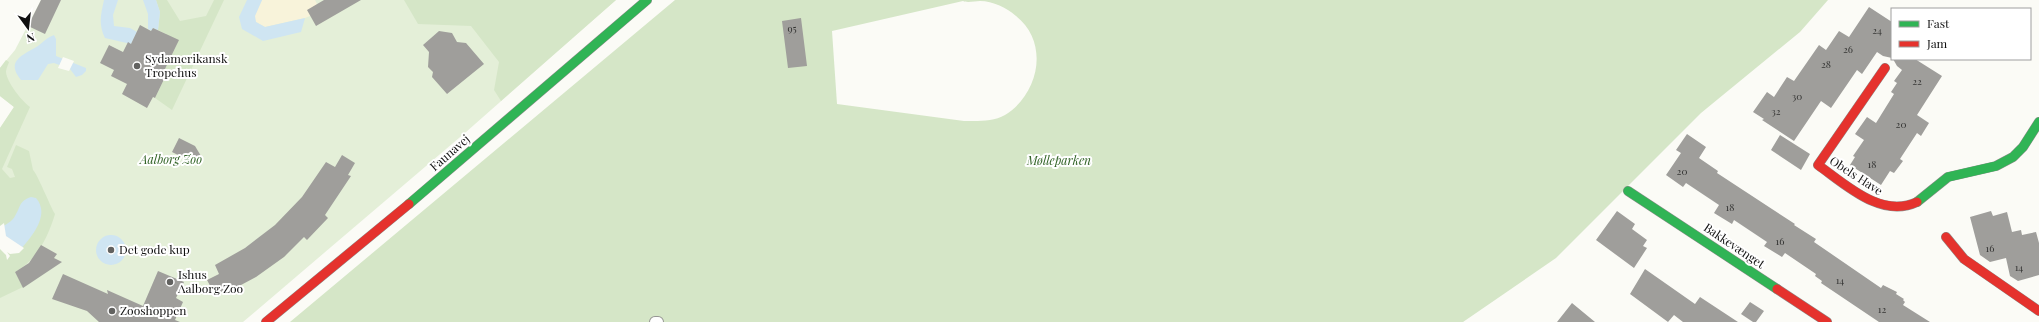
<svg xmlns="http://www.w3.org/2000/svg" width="2039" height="322" viewBox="0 0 2039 322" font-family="'Playfair Display',serif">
<rect width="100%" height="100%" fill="#fbfbf6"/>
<!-- green -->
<path fill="#e4efd8" d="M 41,0 L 616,0 L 466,132 L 243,322 L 0,322 L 0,128 L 14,107 L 0,96 L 0,68 L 15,50 Z"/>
<!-- forest -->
<path fill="#d5e6c7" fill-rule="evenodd" d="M 156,0 L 167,0 L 180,21 L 206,16 L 214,0 L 224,0 L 172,110 L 155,98 L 168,71 L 165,69 L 177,44 L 165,38 L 166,34 L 158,30 L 160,12 Z
M 404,0 L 616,0 L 501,101 L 494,90 L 499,62 L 471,26 L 418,24 Z
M 675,0 L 1828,0 L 1800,32 L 1701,113 L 1556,258 L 1463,322 L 290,322 ZM 963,1 C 967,3 975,1 980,1 C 993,1 1007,8 1016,16 C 1050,43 1039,94 1005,115 C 993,122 978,121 964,121 L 837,104 L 832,31 Z
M 6,60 L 9,62 C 8,65 6,69 6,72 C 7,83 22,101 30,107 L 2,169 L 10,178 L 15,177 L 12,169 L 7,167 L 16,145 L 29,151 L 33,170 C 37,173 50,206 55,214 C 48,237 37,260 15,272 L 23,287 L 0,298 L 0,128 L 14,107 L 0,96 L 0,68 Z"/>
<!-- sand -->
<path fill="#f8f3da" d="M 262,0 L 315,0 L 317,4 L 310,16 L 305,18 L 265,27 L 256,22 L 254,17 Z"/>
<!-- water -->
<path fill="#cfe5f2" d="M 104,0 L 118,0 L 113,15 L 114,26 L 130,28 L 137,32 L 131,44 L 105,38 C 98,24 101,14 104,0 Z
M 143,0 L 156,0 L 160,12 L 158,30 L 153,28 L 152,31 L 148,29 L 148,14 Z
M 247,0 L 262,0 L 255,16 L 256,22 L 265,27 L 305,18 L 301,32 L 263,41 L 242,29 L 239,17 Z
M 54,35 L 56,39 L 56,56 L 86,68 L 86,71 L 82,75 L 76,77 L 70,69 L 54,63 L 48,64 L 38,80 L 21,80 C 5,61 23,55 38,46 C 43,42 48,37 54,35 Z
M 31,197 L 36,198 C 51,215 31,238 19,251 L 11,252 L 0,228 C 5,225 13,221 15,216 C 21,206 19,201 31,197 Z
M96 250a15 15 0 1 1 30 0a15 15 0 1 1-30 0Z"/>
<!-- pier -->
<path fill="#fbfbf6" d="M 63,57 L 74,61 L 69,71 L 58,68 Z
M 4,223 L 6,236 L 24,248 L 19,253 L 10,254 L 7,252 L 10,256 L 7,260 L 6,255 L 0,249 L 0,226 Z"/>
<!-- building -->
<path fill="#9f9e9b" d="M 41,0 L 61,0 L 45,34 L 28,26 Z
M 324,0 L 361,0 L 316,26 L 307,10 Z
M 1869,7 L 1892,22 L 1892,58 L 1883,56 L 1877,52 L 1862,74 L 1857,70 L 1831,108 L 1821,101 L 1794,141 L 1762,120 L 1764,119 L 1753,112 L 1767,92 L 1774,97 L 1787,77 L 1794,81 L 1819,45 L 1826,50 L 1839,31 L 1849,37 Z
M 801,18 L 807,66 L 788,68 L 782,21 Z
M 140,25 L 151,31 L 153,28 L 179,40 L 165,69 L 168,71 L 155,98 L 153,97 L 147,108 L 122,94 L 127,84 L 111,76 L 114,70 L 100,63 L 109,45 L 123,52 L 128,42 L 131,44 Z
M 439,31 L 452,33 L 457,42 L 466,43 L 484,64 L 447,94 L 432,77 L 433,72 L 428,67 L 429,52 L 423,45 Z
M 1893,59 L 1915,59 L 1942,76 L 1917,115 L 1929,123 L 1921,136 L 1917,133 L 1900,159 L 1903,161 L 1894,173 L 1890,171 L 1881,185 L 1850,165 L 1855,157 L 1853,156 L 1864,140 L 1855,134 L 1867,117 L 1876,123 L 1894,94 L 1891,92 L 1897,83 L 1894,81 L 1902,70 L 1897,66 Z
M 1687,134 L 1706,147 L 1699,158 L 1718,171 L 1717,173 L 1795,224 L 1794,225 L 1816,239 L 1814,242 L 1881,288 L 1883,285 L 1897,292 L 1896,294 L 1904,299 L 1903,300 L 1905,302 L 1903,305 L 1930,322 L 1879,322 L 1821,283 L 1822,281 L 1815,276 L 1816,274 L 1785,253 L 1782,257 L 1764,246 L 1767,242 L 1734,220 L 1732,224 L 1714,213 L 1719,205 L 1686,183 L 1683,187 L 1666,175 L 1681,153 L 1676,150 Z
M 1780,135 L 1810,154 L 1801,170 L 1771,150 Z
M 179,138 L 195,146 L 201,156 L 190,161 L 172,152 Z
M 342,155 L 355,163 L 348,175 L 351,176 L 325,215 L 328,218 L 307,240 L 304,237 L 284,257 L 256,277 L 226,293 L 225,290 L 215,295 L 207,280 L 219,274 L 215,265 L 245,248 L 275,225 L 302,197 L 326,162 L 335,167 Z
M 1617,211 L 1635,224 L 1632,229 L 1647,240 L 1643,246 L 1647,248 L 1634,268 L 1596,240 Z
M 1991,211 L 1993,216 L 2007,212 L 2012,232 L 2021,230 L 2022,235 L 2036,232 L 2039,243 L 2039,275 L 2018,281 L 2010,276 L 2006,258 L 1990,262 L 1980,255 L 1970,217 Z
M 41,245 L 57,254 L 54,258 L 62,262 L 23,288 L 15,272 L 29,263 Z
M 1645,269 L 1695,304 L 1700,297 L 1738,322 L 1683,322 L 1674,315 L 1668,322 L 1630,294 Z
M 158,271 L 184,282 L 176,298 L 183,302 L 175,320 L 180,322 L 99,322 L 87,311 L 52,299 L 63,274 L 108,294 L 107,290 L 143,306 Z
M 1750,302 L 1764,311 L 1756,322 L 1753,322 L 1741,314 Z
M 1572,303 L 1595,322 L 1557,322 Z"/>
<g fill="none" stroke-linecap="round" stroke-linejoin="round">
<!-- lane casing -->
<g stroke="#969694" stroke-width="12">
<path id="lane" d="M 655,322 L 658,322"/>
</g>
<!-- fast casing -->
<g stroke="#8c8c8a" stroke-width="10">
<path id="fast" d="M 1628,191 L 1777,289
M 1917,202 L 1948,177 L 1996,166 L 2013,157 L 2023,147 L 2039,122
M 409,204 L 647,0"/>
</g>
<!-- jam casing -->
<g stroke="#8c8c8a" stroke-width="10">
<path id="jam" d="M 1885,68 L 1818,165 C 1845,184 1881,219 1917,202
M 1946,237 L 1964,259 L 2039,311
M 1777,289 L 1827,322
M 266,322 L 409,204"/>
</g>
<!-- lane -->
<use href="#lane" stroke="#fefefe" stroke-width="10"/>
<!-- fast -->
<use href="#fast" stroke="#30b455" stroke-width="9"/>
<!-- jam -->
<use href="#jam" stroke="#e5322d" stroke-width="9"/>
</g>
<!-- markers -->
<g fill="#626260" stroke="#fff" stroke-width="1.5">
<circle cx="137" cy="66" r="4"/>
<circle cx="111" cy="250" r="4"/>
<circle cx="170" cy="282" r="4"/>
<circle cx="112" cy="311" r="4"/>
</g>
<g text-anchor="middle" stroke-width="4" stroke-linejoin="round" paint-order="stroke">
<!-- number labels -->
<g font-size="10" fill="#343433">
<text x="792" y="32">95</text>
<text x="1877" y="34">24</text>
<text x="1848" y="53">26</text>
<text x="1826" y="68">28</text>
<text x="1917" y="85">22</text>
<text x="1797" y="100">30</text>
<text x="1776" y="115">32</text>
<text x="1901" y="128">20</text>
<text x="1872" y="168">18</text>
<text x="1682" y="175">20</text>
<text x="1730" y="211">18</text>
<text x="1780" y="245">16</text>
<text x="1990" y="252">16</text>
<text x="2019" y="271">14</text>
<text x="1840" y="284">14</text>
<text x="1882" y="313">12</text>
</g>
<!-- poi labels -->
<g font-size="12" fill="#101010" stroke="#fff" text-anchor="start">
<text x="145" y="63">Sydamerikansk<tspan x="145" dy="14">Tropehus</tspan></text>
<text x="119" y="254">Det gode kup</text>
<text x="178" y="279">Ishus<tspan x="178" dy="14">Aalborg Zoo</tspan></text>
<text x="120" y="315">Zooshoppen</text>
</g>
<!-- street labels -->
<g font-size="12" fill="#101010" stroke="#fff">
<text transform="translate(450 153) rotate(-41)" y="4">Faunavej</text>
<text transform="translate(1856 176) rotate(33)" y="4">Obels Have</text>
<text transform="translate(1734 246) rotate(34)" y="4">Bakkevænget</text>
</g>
<!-- park labels -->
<g font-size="12" font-style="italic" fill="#306225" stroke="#fff">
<text x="171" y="164">Aalborg Zoo</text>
<text x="1059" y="165">Mølleparken</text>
</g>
</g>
<!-- legend -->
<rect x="1891" y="8" width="140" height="52" fill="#ffffff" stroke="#9f9f9f"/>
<rect x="1899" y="21" width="20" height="6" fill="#30b455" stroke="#9f9f9f"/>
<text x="1927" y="28" font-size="12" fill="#101010">Fast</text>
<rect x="1899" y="41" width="20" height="6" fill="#e5322d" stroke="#9f9f9f"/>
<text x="1927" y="48" font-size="12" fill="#101010">Jam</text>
<!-- north arrow -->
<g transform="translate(28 28) rotate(165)" stroke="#ffffff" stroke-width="3" paint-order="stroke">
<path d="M0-3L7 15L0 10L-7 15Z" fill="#101010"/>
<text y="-6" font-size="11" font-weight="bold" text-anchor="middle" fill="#101010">N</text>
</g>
</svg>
